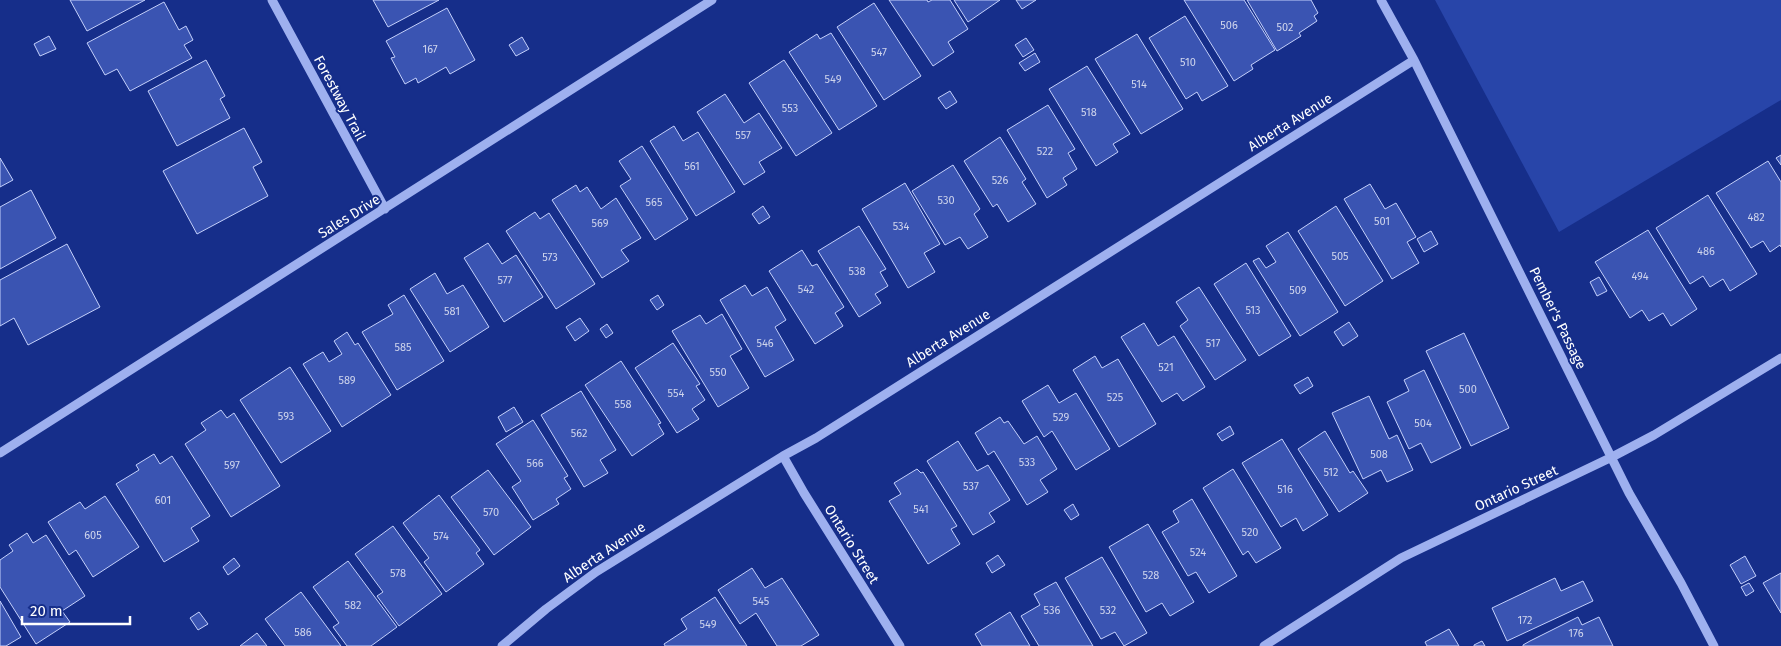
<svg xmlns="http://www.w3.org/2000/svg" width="1781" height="646" viewBox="0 0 1781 646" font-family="'Fira Sans',sans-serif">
<rect width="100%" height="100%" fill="#162e8a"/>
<!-- green -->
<path fill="#2845a9" d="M 1435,0 L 1781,0 L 1781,100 L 1559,232 Z"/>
<!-- building -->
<path fill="#3a54b2" stroke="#c4d0fb" d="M 70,0 L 145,0 L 87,31 Z
M 373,0 L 439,0 L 388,27 Z
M 889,0 L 927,0 L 928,2 L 932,0 L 950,0 L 968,29 L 948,42 L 954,52 L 933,66 Z
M 954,0 L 1000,0 L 968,22 Z
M 1016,0 L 1036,0 L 1022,9 Z
M 1184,0 L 1244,0 L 1275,50 L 1251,65 L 1253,69 L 1234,81 Z
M 1247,0 L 1311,0 L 1318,13 L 1314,16 L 1317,21 L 1299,33 L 1301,36 L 1277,51 Z
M 164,2 L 179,30 L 186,26 L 193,40 L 184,45 L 192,58 L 130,91 L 117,69 L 105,75 L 87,43 Z
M 874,3 L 921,76 L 884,100 L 837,27 Z
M 447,8 L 475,60 L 450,74 L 446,67 L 418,83 L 416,78 L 405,84 L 391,58 L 395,57 L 386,41 Z
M 1185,16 L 1228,86 L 1202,101 L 1197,92 L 1186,99 L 1149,38 Z
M 831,33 L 877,106 L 839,130 L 789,52 L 817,34 L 820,39 Z
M 1137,34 L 1183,109 L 1141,134 L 1095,59 Z
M 49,36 L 56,49 L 40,56 L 34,44 Z
M 522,37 L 529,49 L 516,56 L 509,45 Z
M 1026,38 L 1034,50 L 1023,57 L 1015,45 Z
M 1035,53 L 1040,62 L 1025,71 L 1019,63 Z
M 206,60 L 225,96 L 220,99 L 230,118 L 177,146 L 148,91 Z
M 784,60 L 832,133 L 796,156 L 749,83 Z
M 1087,66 L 1130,134 L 1113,144 L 1118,152 L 1096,166 L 1049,89 Z
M 950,91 L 957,102 L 946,109 L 938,98 Z
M 725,94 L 744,123 L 759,113 L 782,148 L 759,162 L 765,172 L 744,185 L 697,112 Z
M 1048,105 L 1075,149 L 1068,153 L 1077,169 L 1063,178 L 1067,185 L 1047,198 L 1007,130 Z
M 674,126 L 683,141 L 698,132 L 735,192 L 696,216 L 650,141 Z
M 244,128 L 262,162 L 253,167 L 268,196 L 197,234 L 163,171 Z
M 1000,137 L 1026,179 L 1022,182 L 1036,204 L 1008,222 L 997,204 L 993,207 L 964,161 Z
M 642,146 L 688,219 L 655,240 L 620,186 L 631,179 L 619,161 Z
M 1781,155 L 1781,165 L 1776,158 Z
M 0,158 L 13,180 L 0,187 Z
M 1768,161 L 1781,182 L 1781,247 L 1780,245 L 1770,252 L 1763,241 L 1751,248 L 1716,193 Z
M 953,165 L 980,209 L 974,214 L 988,237 L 968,249 L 960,237 L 945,245 L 912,191 Z
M 905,183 L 940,244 L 924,253 L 935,272 L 908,288 L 862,209 Z
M 1370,184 L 1385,209 L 1396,203 L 1416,237 L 1407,242 L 1419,263 L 1392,279 L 1344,199 Z
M 576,185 L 580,192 L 587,187 L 601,209 L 616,198 L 641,238 L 621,250 L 629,261 L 602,278 L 552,200 Z
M 31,190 L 56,238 L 0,269 L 0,207 Z
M 1708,195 L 1757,274 L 1730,291 L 1723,279 L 1710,287 L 1703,276 L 1690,284 L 1656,228 Z
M 763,206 L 770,217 L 759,224 L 752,214 Z
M 1336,206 L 1383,281 L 1345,306 L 1298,231 Z
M 535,212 L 540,219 L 549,213 L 595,284 L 556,309 L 506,231 Z
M 859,226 L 886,269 L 880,272 L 888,286 L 875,294 L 881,303 L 859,317 L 818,251 Z
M 1648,230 L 1697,309 L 1671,326 L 1663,313 L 1649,321 L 1642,310 L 1630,318 L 1595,262 Z
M 1431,231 L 1438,244 L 1424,252 L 1417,239 Z
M 1288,232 L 1338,312 L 1300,336 L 1253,261 L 1259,258 L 1266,268 L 1276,262 L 1266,246 Z
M 488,243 L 502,264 L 516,255 L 543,297 L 504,322 L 464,258 Z
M 67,244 L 100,307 L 28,345 L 14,318 L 0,326 L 0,280 Z
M 802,250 L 812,266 L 817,264 L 844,307 L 835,313 L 843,326 L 815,344 L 769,271 Z
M 1246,263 L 1291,336 L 1259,356 L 1214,284 Z
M 435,273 L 447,294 L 463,285 L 489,327 L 450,352 L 410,289 Z
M 1599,277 L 1607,291 L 1597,296 L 1590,282 Z
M 745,285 L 752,296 L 767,287 L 786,320 L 775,327 L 794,360 L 765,377 L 720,300 Z
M 1199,287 L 1246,360 L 1215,380 L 1180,326 L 1188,320 L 1176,302 Z
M 404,295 L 444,361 L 397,390 L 362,332 L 393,314 L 388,305 Z
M 658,295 L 664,305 L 657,310 L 650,300 Z
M 722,314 L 742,349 L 730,356 L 749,388 L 718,407 L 672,331 L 700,315 L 706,324 Z
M 580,318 L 589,331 L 575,341 L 566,327 Z
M 1349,322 L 1358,336 L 1343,346 L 1334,332 Z
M 1144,323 L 1158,346 L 1174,336 L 1205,387 L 1183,401 L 1177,393 L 1162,402 L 1121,337 Z
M 607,324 L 613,333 L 606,338 L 600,329 Z
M 347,332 L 355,345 L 358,343 L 391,395 L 342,427 L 303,364 L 323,352 L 329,362 L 342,354 L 334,341 Z
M 1464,333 L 1509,428 L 1471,446 L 1426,351 Z
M 673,343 L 700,384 L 696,386 L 705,400 L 692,409 L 699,419 L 677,433 L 635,368 Z
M 1095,356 L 1102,368 L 1118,359 L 1156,424 L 1119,447 L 1073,370 Z
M 621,361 L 661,423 L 658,424 L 664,434 L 632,456 L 585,385 Z
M 290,367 L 331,431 L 281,463 L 240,400 Z
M 1424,370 L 1461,448 L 1431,463 L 1421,443 L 1409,449 L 1387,402 L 1409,391 L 1404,380 Z
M 1308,377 L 1313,386 L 1300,394 L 1294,385 Z
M 1048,385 L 1059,403 L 1076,393 L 1110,449 L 1076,470 L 1052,431 L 1044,437 L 1022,401 Z
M 581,391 L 616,450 L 600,460 L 608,473 L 584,487 L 541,415 Z
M 1369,396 L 1389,439 L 1397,435 L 1413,470 L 1387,482 L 1381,470 L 1363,479 L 1332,413 Z
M 514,407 L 523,422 L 506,432 L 498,417 Z
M 221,410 L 227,418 L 234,413 L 280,486 L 231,517 L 185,444 L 206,430 L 201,423 Z
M 1000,417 L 1004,423 L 1008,421 L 1024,444 L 1037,436 L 1057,469 L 1040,480 L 1048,492 L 1027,505 L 994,451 L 988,455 L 975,433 Z
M 533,420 L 568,476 L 564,478 L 571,489 L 556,499 L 559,504 L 533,520 L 512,487 L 521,481 L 496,444 Z
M 1230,426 L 1234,434 L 1222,441 L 1217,434 Z
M 1325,431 L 1350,473 L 1353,471 L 1368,493 L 1339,512 L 1298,449 Z
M 1282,439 L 1328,515 L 1303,531 L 1296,518 L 1281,527 L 1242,463 Z
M 958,441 L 977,471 L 988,465 L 1010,500 L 989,513 L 995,522 L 973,535 L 927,461 Z
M 154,454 L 160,464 L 172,456 L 210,516 L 191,528 L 199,541 L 164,562 L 116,484 L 139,470 L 136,465 Z
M 917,469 L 921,473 L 923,472 L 957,526 L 951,529 L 960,544 L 928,564 L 889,501 L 901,494 L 894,483 Z
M 1233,469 L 1281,548 L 1256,563 L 1248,551 L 1243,555 L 1203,488 Z
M 488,470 L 531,527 L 494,555 L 451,497 Z
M 439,495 L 480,550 L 476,553 L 484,564 L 446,592 L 424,562 L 429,558 L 403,523 Z
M 105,496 L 139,547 L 93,577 L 76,550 L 69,555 L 48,522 L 80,502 L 85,509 Z
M 1192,499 L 1237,576 L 1209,593 L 1196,572 L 1188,576 L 1162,532 L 1179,522 L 1173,511 Z
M 1073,504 L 1079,515 L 1071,520 L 1064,510 Z
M 1148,524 L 1194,602 L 1170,616 L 1162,603 L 1146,612 L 1109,547 Z
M 393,526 L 442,594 L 399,626 L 377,596 L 383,592 L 355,554 Z
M 27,533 L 33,543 L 46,535 L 85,596 L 62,611 L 70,622 L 36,644 L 0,587 L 0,560 L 13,551 L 9,545 Z
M 998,555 L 1005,565 L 992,573 L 986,563 Z
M 1745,556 L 1756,576 L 1741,584 L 1730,565 Z
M 1102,557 L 1147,633 L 1124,646 L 1115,632 L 1101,639 L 1065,578 Z
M 234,558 L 240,566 L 228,575 L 223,567 Z
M 348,561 L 397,627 L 371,646 L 347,646 L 333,627 L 339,623 L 313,587 Z
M 752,568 L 765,588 L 782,578 L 819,635 L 801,646 L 777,646 L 756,613 L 740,624 L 718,590 Z
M 1781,573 L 1781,613 L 1763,583 Z
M 1555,578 L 1561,591 L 1583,581 L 1593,601 L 1507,641 L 1492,608 Z
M 1056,582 L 1079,622 L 1093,646 L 1039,646 L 1021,616 L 1040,605 L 1034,594 Z
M 1749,583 L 1754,591 L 1746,596 L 1741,587 Z
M 301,592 L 341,646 L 285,646 L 265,619 Z
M 715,597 L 747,646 L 665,646 L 664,644 L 687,629 L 681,619 Z
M 0,601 L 21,637 L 6,646 L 0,646 Z
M 199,612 L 208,624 L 198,630 L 190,618 Z
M 1010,612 L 1030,646 L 982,646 L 975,634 Z
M 1578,617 L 1582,625 L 1599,617 L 1613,646 L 1523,646 L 1523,645 L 1530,641 Z
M 1449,629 L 1459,646 L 1427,646 L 1425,642 Z
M 257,633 L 267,646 L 240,646 Z
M 1482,641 L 1485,646 L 1474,646 L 1474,645 Z"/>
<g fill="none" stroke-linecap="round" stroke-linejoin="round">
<!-- minor -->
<path stroke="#9eb0ef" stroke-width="9" d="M 272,0 L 385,209
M 1381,0 L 1414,60 L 1629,493 L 1681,583 L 1714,646
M 0,453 L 712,0
M 783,456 L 804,493 L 900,646
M 502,646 L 546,609 L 596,572 L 783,456 L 816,438 L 1414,60
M 1264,646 L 1401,558 L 1612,457 L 1654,435 L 1781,358"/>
</g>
<g text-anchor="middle" stroke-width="4" stroke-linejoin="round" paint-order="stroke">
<!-- number labels -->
<g font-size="11" fill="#ced4ec">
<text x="1229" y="29">506</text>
<text x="1285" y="31">502</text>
<text x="430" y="53">167</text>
<text x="879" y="56">547</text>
<text x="1188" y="66">510</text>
<text x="833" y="83">549</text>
<text x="1139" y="88">514</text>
<text x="790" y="112">553</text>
<text x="1089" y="116">518</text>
<text x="743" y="139">557</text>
<text x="1045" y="155">522</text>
<text x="692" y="170">561</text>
<text x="1000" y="184">526</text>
<text x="946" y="204">530</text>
<text x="654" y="206">565</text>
<text x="1756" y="221">482</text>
<text x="1382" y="225">501</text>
<text x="600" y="227">569</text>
<text x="901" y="230">534</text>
<text x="1706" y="255">486</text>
<text x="1340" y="260">505</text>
<text x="550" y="261">573</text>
<text x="857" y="275">538</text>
<text x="1640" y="280">494</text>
<text x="505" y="284">577</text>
<text x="806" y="293">542</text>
<text x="1298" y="294">509</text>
<text x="1253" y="314">513</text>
<text x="452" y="315">581</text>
<text x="765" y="347">546</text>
<text x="1213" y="347">517</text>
<text x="403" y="351">585</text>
<text x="1166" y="371">521</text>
<text x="718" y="376">550</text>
<text x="347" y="384">589</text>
<text x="1468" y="393">500</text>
<text x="676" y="397">554</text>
<text x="1115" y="401">525</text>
<text x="623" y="408">558</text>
<text x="286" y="420">593</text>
<text x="1061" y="421">529</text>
<text x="1423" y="427">504</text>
<text x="579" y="437">562</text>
<text x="1379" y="458">508</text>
<text x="1027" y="466">533</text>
<text x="535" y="467">566</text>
<text x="232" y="469">597</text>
<text x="1331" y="476">512</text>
<text x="971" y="490">537</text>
<text x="1285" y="493">516</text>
<text x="163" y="504">601</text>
<text x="921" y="513">541</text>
<text x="491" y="516">570</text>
<text x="1250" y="536">520</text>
<text x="93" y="539">605</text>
<text x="441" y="540">574</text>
<text x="1198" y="556">524</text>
<text x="398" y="577">578</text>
<text x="1151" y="579">528</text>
<text x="761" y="605">545</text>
<text x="353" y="609">582</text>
<text x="1052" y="614">536</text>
<text x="1108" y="614">532</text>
<text x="1525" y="624">172</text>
<text x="708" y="628">549</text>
<text x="303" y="636">586</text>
<text x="1576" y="637">176</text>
</g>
<!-- street labels -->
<g font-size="14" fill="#fff" stroke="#162e8a">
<text transform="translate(340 98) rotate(62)" y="5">Forestway Trail</text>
<text transform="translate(1290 122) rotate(-32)" y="5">Alberta Avenue</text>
<text transform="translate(349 216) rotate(-32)" y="5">Sales Drive</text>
<text transform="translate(1558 318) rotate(64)" y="5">Pember's Passage</text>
<text transform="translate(948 338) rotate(-32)" y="5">Alberta Avenue</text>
<text transform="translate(1516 488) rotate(-25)" y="5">Ontario Street</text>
<text transform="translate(852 544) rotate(58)" y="5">Ontario Street</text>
<text transform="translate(604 552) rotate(-34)" y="5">Alberta Avenue</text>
</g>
</g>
<!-- scale -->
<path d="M22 616v8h108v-8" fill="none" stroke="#ffffff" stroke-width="2.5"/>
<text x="30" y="616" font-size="15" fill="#ffffff" stroke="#162e8a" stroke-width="4" paint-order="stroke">20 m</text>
</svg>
